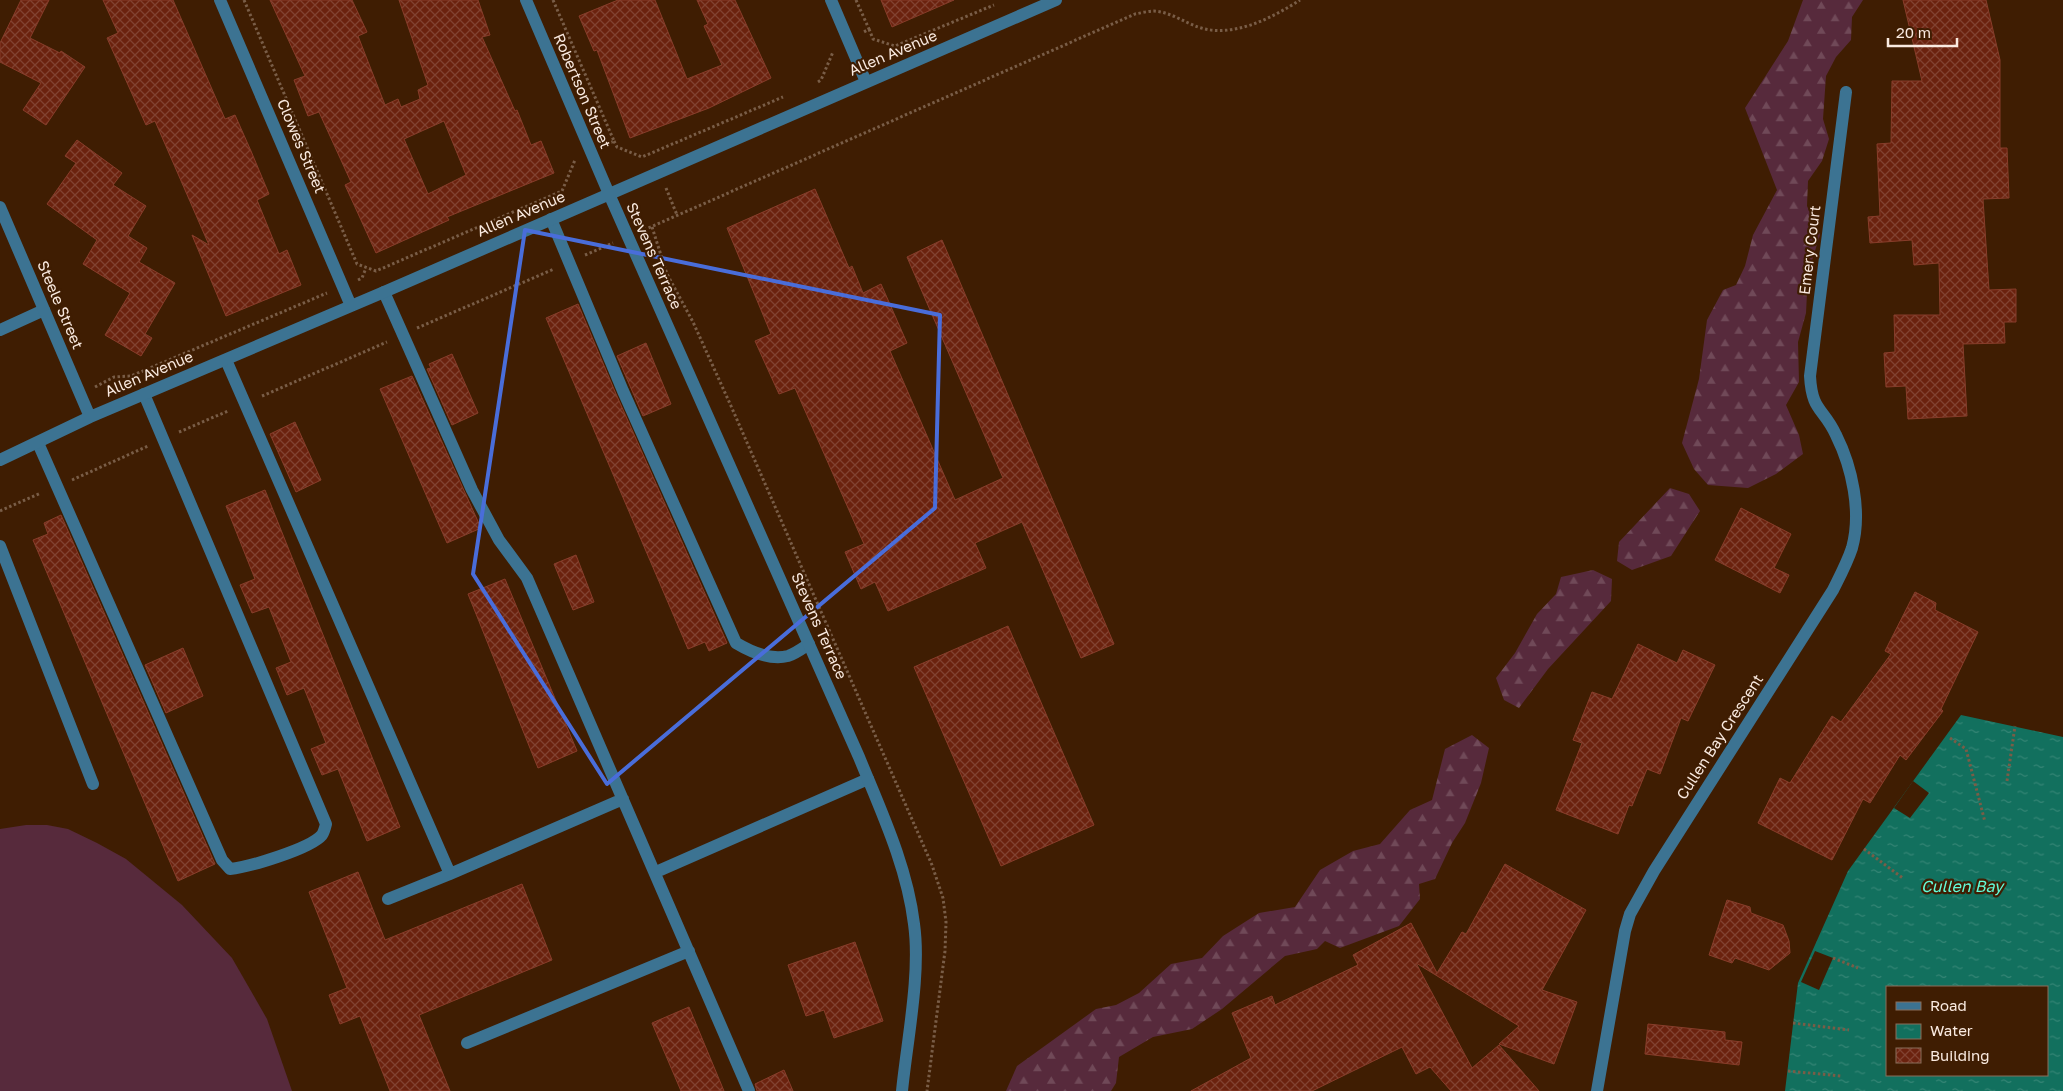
<svg xmlns="http://www.w3.org/2000/svg" width="2063" height="1091" viewBox="0 0 2063 1091" font-family="'Golos Text',sans-serif">
<defs>
<pattern id="forest-firs" width="22" height="20" patternUnits="userSpaceOnUse" patternTransform="scale(1.25)"><rect width="22" height="20" fill="#572a3c"/><path d="M5 1l3.5 6h-7zM16 11l3.5 6h-7z" fill="#704958"/></pattern>
<pattern id="water-ripples" width="26" height="14" patternUnits="userSpaceOnUse" patternTransform="scale(1.25)"><rect width="26" height="14" fill="#12705e"/><path d="M2 4q2-2 4 0t4 0M15 11q2-2 4 0t4 0" fill="none" stroke="#358575"/></pattern>
<pattern id="building-cross-hatch" width="8" height="8" patternUnits="userSpaceOnUse" patternTransform="scale(1.25)"><rect width="8" height="8" fill="#6b220e"/><path d="M0 0l8 8M0 8l8-8" fill="none" stroke="#814231"/></pattern>
</defs>
<rect width="100%" height="100%" fill="#3f1d02"/>
<!-- forest -->
<path fill="url(#forest-firs)" d="M 1803,0 L 1863,0 L 1852,17 L 1851,40 L 1836,57 L 1826,76 L 1823,119 L 1829,139 L 1822,161 L 1808,181 L 1807,206 L 1820,235 L 1808,273 L 1806,313 L 1798,342 L 1799,382 L 1786,405 L 1799,435 L 1803,454 L 1776,474 L 1748,488 L 1708,485 L 1694,469 L 1682,443 L 1699,379 L 1707,320 L 1723,290 L 1736,285 L 1745,266 L 1753,235 L 1777,190 L 1745,108 L 1788,41 Z
M 1670,488 L 1689,494 L 1700,511 L 1671,556 L 1632,570 L 1617,561 L 1619,542 Z
M 1593,570 L 1612,579 L 1611,601 L 1548,669 L 1519,708 L 1504,700 L 1496,678 L 1515,653 L 1537,614 L 1556,594 L 1561,577 Z
M 1472,735 L 1489,748 L 1481,783 L 1465,823 L 1452,843 L 1435,879 L 1419,884 L 1420,899 L 1399,926 L 1340,948 L 1325,941 L 1317,949 L 1285,956 L 1222,1009 L 1192,1029 L 1153,1037 L 1119,1057 L 1116,1083 L 1111,1091 L 1006,1091 L 1017,1066 L 1096,1009 L 1116,1005 L 1139,993 L 1171,964 L 1202,958 L 1223,936 L 1259,913 L 1295,907 L 1320,870 L 1353,851 L 1380,844 L 1410,810 L 1432,800 L 1445,749 Z"/>
<!-- pitch -->
<path fill="#572a3c" d="M 26,825 L 47,825 L 68,829 L 97,843 L 126,859 L 182,905 L 232,958 L 267,1019 L 292,1091 L 0,1091 L 0,829 Z"/>
<!-- water -->
<path fill="url(#water-ripples)" fill-rule="evenodd" d="M 1961,715 L 2063,737 L 2063,1091 L 1785,1091 L 1798,983 L 1848,871 ZM 1887,987 L 2047,987 L 2047,1075 L 1887,1075 Z"/>
<!-- pier -->
<path fill="#3f1d02" d="M 1913,781 L 1929,793 L 1910,818 L 1894,808 Z
M 1815,951 L 1833,958 L 1819,990 L 1801,982 Z"/>
<!-- building -->
<path fill="url(#building-cross-hatch)" stroke="#883d2a" fill-rule="evenodd" d="M 21,0 L 49,0 L 30,38 L 60,53 L 61,51 L 85,67 L 46,125 L 23,110 L 41,83 L 0,62 L 0,43 Z
M 103,0 L 173,0 L 225,119 L 235,115 L 251,151 L 269,194 L 257,200 L 279,254 L 287,250 L 301,285 L 226,316 L 192,235 L 209,245 L 155,121 L 146,125 L 107,38 L 118,33 Z
M 270,0 L 352,0 L 367,32 L 358,36 L 385,105 L 398,99 L 401,107 L 420,99 L 418,90 L 428,85 L 399,0 L 478,0 L 490,35 L 482,37 L 515,111 L 517,110 L 531,145 L 541,141 L 554,173 L 447,217 L 449,220 L 376,253 L 345,185 L 351,182 L 319,112 L 308,116 L 294,80 L 305,76 ZM 444,121 L 466,175 L 428,194 L 404,139 Z
M 618,0 L 655,0 L 687,79 L 722,65 L 704,26 L 708,24 L 697,0 L 735,0 L 771,78 L 709,108 L 630,138 L 597,50 L 594,51 L 579,16 Z
M 881,0 L 954,0 L 892,27 Z
M 1903,0 L 1986,0 L 2000,60 L 2000,148 L 2007,148 L 2009,198 L 1983,199 L 1989,290 L 2016,289 L 2016,322 L 2004,322 L 2005,343 L 1963,344 L 1967,416 L 1908,419 L 1906,386 L 1886,387 L 1884,353 L 1895,352 L 1894,315 L 1940,315 L 1939,263 L 1914,265 L 1912,240 L 1870,243 L 1868,217 L 1880,216 L 1877,144 L 1891,143 L 1892,81 L 1922,81 Z
M 77,140 L 122,173 L 113,185 L 146,206 L 128,236 L 147,248 L 139,262 L 175,283 L 145,334 L 152,338 L 141,356 L 105,335 L 130,293 L 83,264 L 97,240 L 47,204 L 76,163 L 65,156 Z
M 815,189 L 849,268 L 852,266 L 863,293 L 881,284 L 907,343 L 890,351 L 955,500 L 1003,478 L 907,257 L 942,240 L 1114,644 L 1081,658 L 1022,522 L 975,543 L 986,568 L 888,611 L 875,582 L 861,589 L 845,552 L 864,544 L 795,388 L 779,394 L 755,341 L 771,334 L 727,228 Z
M 578,304 L 616,394 L 727,643 L 709,651 L 705,642 L 688,649 L 546,318 Z
M 646,343 L 671,404 L 643,416 L 617,356 Z
M 452,354 L 478,413 L 452,425 L 427,369 L 431,368 L 429,364 Z
M 412,376 L 481,528 L 447,543 L 380,389 Z
M 295,422 L 321,480 L 296,492 L 270,434 Z
M 265,490 L 400,827 L 367,841 L 338,769 L 322,775 L 311,749 L 326,743 L 304,688 L 287,695 L 276,668 L 291,662 L 269,607 L 252,613 L 240,585 L 255,579 L 226,506 Z
M 1741,508 L 1791,534 L 1774,568 L 1789,575 L 1780,593 L 1715,560 Z
M 61,515 L 215,864 L 178,881 L 33,540 L 48,534 L 44,523 Z
M 576,555 L 594,602 L 573,610 L 554,564 Z
M 505,579 L 577,751 L 538,768 L 468,594 Z
M 1915,592 L 1936,603 L 1935,610 L 1978,632 L 1941,709 L 1943,711 L 1906,760 L 1900,755 L 1870,803 L 1863,799 L 1832,860 L 1758,823 L 1780,778 L 1790,783 L 1832,716 L 1841,722 L 1891,654 L 1885,651 Z
M 1008,626 L 1094,825 L 1001,866 L 914,667 Z
M 1638,644 L 1677,663 L 1683,650 L 1715,665 L 1688,721 L 1681,718 L 1660,774 L 1647,769 L 1632,806 L 1629,805 L 1618,834 L 1556,810 L 1582,743 L 1573,740 L 1592,692 L 1612,699 Z
M 183,648 L 203,696 L 166,713 L 145,665 Z
M 1505,864 L 1586,910 L 1542,990 L 1577,1002 L 1554,1064 L 1499,1044 L 1519,1026 L 1416,963 L 1472,1068 L 1499,1045 L 1539,1091 L 1451,1091 L 1430,1067 L 1416,1074 L 1402,1047 L 1312,1091 L 1191,1091 L 1251,1058 L 1232,1013 L 1272,996 L 1275,1005 L 1358,965 L 1353,955 L 1411,923 L 1437,973 L 1462,932 L 1466,934 Z
M 358,872 L 385,940 L 522,884 L 552,960 L 419,1015 L 450,1091 L 390,1091 L 360,1016 L 340,1024 L 329,995 L 347,988 L 309,892 Z
M 1727,900 L 1750,907 L 1751,913 L 1783,925 L 1789,941 L 1790,953 L 1769,970 L 1735,958 L 1732,963 L 1709,955 Z
M 855,942 L 883,1021 L 834,1038 L 824,1010 L 806,1016 L 788,965 Z
M 689,1007 L 724,1091 L 681,1091 L 652,1023 Z
M 1648,1024 L 1725,1032 L 1725,1040 L 1742,1042 L 1739,1065 L 1645,1054 Z
M 784,1070 L 793,1091 L 757,1091 L 755,1084 Z"/>
<g fill="none" stroke-linecap="round" stroke-linejoin="round">
<!-- path -->
<path stroke="#795d47" stroke-width="3" stroke-dasharray="2.5 2.5" stroke-linecap="butt" d="M 244,0 L 357,264 L 376,271 L 562,191 L 575,160
M 553,0 L 614,141 L 607,144
M 856,0 L 869,29 L 862,33
M 869,29 L 873,39 L 895,46 L 994,5
M 818,82 L 821,80 L 833,52
M 614,141 L 617,147 L 642,157 L 783,97
M 666,188 L 677,215
M 652,227 L 667,274 L 693,322 L 731,406 L 932,865 L 943,898 L 946,922 L 945,951 L 927,1091
M 644,230 L 1135,14 C 1141,13 1148,11 1154,11 C 1170,12 1184,22 1198,27 C 1232,39 1272,18 1300,0
M 585,255 L 613,243
M 358,280 L 362,278 L 366,268
M 417,328 L 554,269
M 95,387 L 114,377 L 131,376 L 327,293
M 262,396 L 387,342
M 179,432 L 228,411
M 72,480 L 148,446
M 0,511 L 41,493
M 1950,738 L 1966,749 L 1985,822
M 2007,781 L 2015,726
M 1864,849 L 1904,879
M 1833,958 L 1858,968
M 1793,1023 L 1849,1030
M 1788,1071 L 1841,1076"/>
<!-- lane -->
<path stroke="#3c7392" stroke-width="12" d="M 551,219 L 623,391 L 736,643 C 751,652 771,660 788,656 C 795,654 803,648 809,644
M 384,292 L 472,490 L 499,540 L 527,578 L 749,1091
M 0,330 L 44,310
M 226,360 L 450,874
M 38,443 L 222,860 L 230,869 C 249,867 310,849 322,835 C 324,832 325,828 326,824 L 144,394
M 0,546 L 93,784
M 656,872 L 868,779
M 388,899 L 450,874 L 623,799
M 467,1043 L 689,951"/>
<!-- street -->
<path stroke="#3c7392" stroke-width="12" d="M 220,0 L 351,306
M 526,0 L 609,194 L 859,757 C 881,811 907,866 914,924 C 921,973 907,1041 902,1091
M 831,0 L 866,82
M 0,207 L 90,417
M 0,460 L 90,417 L 384,292 L 1056,0
M 1597,1091 L 1625,931 L 1630,914 L 1654,871 L 1833,590 C 1840,576 1847,563 1852,548 C 1862,512 1852,467 1836,435 C 1823,407 1812,412 1810,376 L 1846,92"/>
</g>
<!-- marked area -->
<path fill="none" stroke="#496dda" stroke-width="4" stroke-linejoin="round" d="M 525,230 L 940,315 L 935,508 L 607,784 L 473,574 Z"/>
<g text-anchor="middle" stroke-width="4.5" stroke-linejoin="round" paint-order="stroke">
<!-- street labels -->
<g font-size="15" fill="#faeae0" stroke="#3f1d02">
<text transform="translate(893 53) rotate(-23)" y="5">Allen Avenue</text>
<text transform="translate(582 91) rotate(67)" y="5">Robertson Street</text>
<text transform="translate(301 146) rotate(67)" y="5">Clowes Street</text>
<text transform="translate(521 214) rotate(-23)" y="5">Allen Avenue</text>
<text transform="translate(1810 250) rotate(-83)" y="5">Emery Court</text>
<text transform="translate(654 256) rotate(66)" y="5">Stevens Terrace</text>
<text transform="translate(60 305) rotate(67)" y="5">Steele Street</text>
<text transform="translate(149 374) rotate(-23)" y="5">Allen Avenue</text>
<text transform="translate(819 626) rotate(66)" y="5">Stevens Terrace</text>
<text transform="translate(1720 737) rotate(-57)" y="5">Cullen Bay Crescent</text>
</g>
<!-- water labels -->
<g font-size="16" font-style="italic" fill="#63fcda" stroke="#3f1d02">
<text x="1962" y="892">Cullen Bay</text>
</g>
</g>
<!-- legend -->
<rect x="1886" y="986" width="162" height="90" fill="#3f1d02" stroke="#8a6f5b"/>
<rect x="1896" y="1002" width="25" height="8" fill="#3c7392" stroke="#8a6f5b"/>
<text x="1930" y="1011" font-size="15" fill="#faeae0">Road</text>
<rect x="1896" y="1024" width="25" height="15" fill="url(#water-ripples)" stroke="#8a6f5b"/>
<text x="1930" y="1036" font-size="15" fill="#faeae0">Water</text>
<rect x="1896" y="1048" width="25" height="15" fill="url(#building-cross-hatch)" stroke="#8a6f5b"/>
<text x="1930" y="1061" font-size="15" fill="#faeae0">Building</text>
<!-- scale -->
<path d="M1888 38v8h69v-8" fill="none" stroke="#faeae0" stroke-width="2.5"/>
<text x="1896" y="38" font-size="15" fill="#faeae0" stroke="#3f1d02" stroke-width="4" paint-order="stroke">20 m</text>
</svg>
